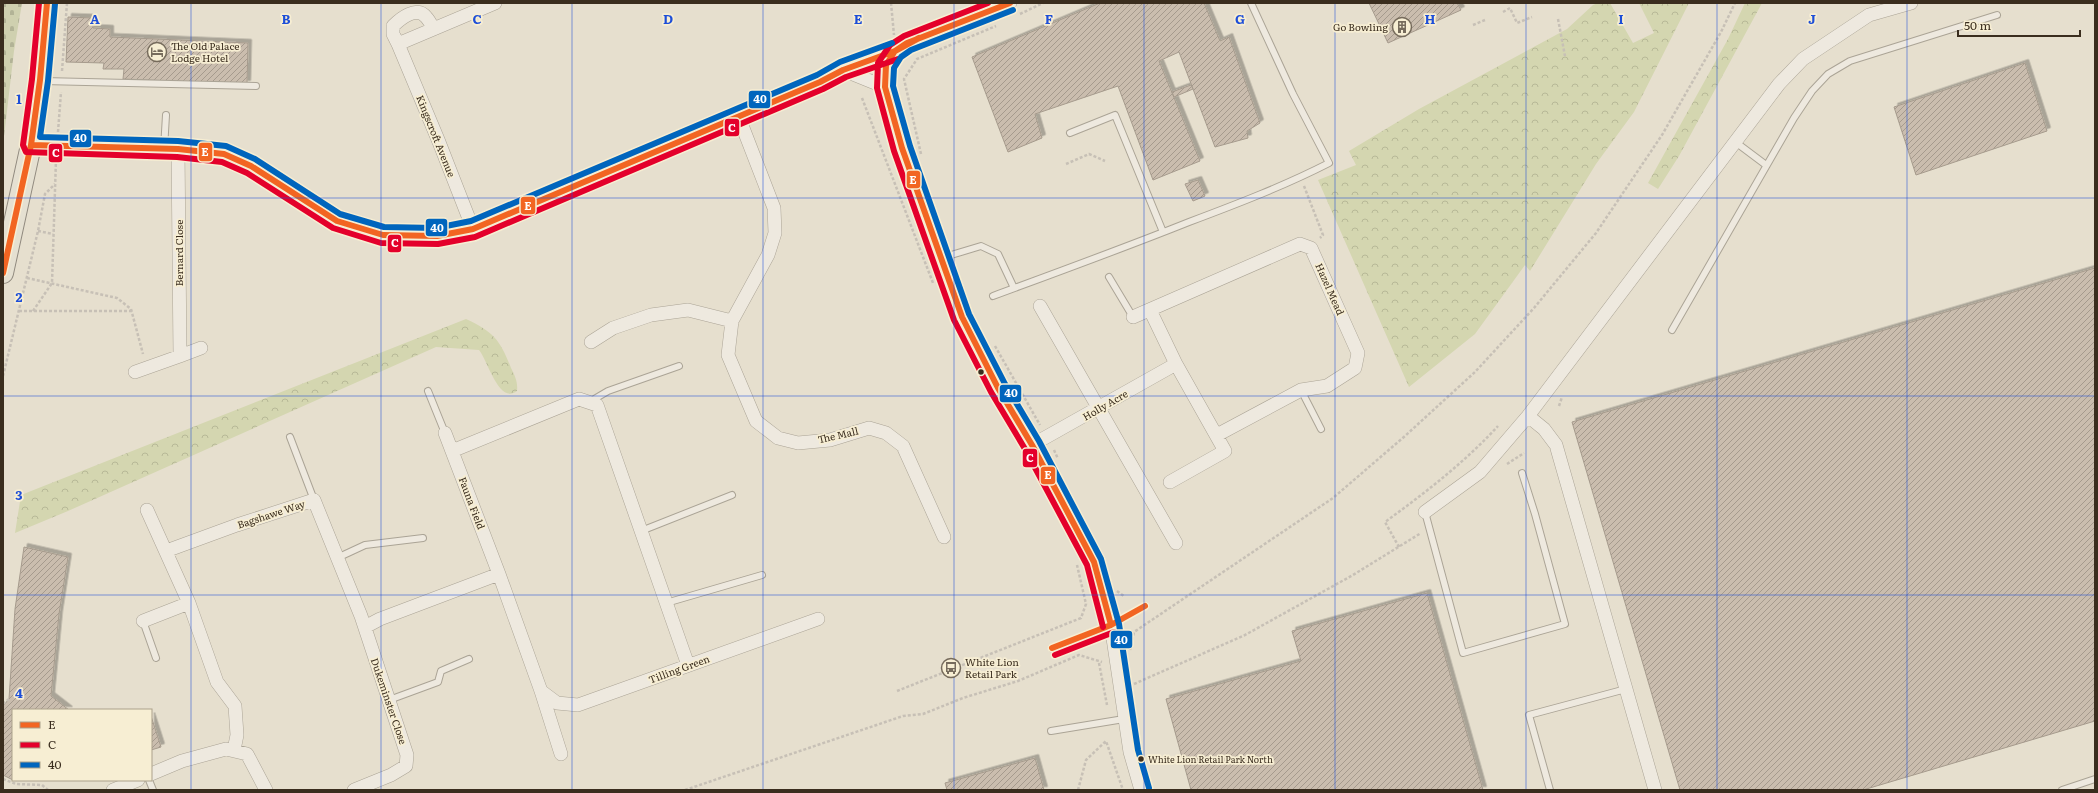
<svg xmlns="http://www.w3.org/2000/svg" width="2098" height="793" viewBox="0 0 2098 793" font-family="Literata,serif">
<defs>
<pattern id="forest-crowns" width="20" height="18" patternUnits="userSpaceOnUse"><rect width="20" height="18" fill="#d4d6b0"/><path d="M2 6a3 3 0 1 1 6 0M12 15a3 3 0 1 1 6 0" fill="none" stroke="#b7b897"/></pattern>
<pattern id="cemetery-stones" width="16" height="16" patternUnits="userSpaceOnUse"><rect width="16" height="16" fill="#cfd0af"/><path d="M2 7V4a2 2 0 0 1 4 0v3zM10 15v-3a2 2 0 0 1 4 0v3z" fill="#b2b396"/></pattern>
<pattern id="building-hatch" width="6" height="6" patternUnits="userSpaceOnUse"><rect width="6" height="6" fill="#cabdae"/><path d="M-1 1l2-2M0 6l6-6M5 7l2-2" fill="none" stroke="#a59a8d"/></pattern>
<filter id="shadow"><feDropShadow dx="3.5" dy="-3.5" stdDeviation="0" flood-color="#0004"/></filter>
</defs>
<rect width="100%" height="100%" fill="#e6dfce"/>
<!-- forest -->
<path fill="url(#forest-crowns)" d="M 1598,3 L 1610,3 L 1633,43 L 1654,33 L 1639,3 L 1689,3 L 1634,112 L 1596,164 L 1530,271 L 1525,265 L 1475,334 L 1409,387 L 1318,180 L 1356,165 L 1349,151 L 1419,109 L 1567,29 L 1593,5 Z
M 1745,3 L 1762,3 L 1679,156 L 1658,189 L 1648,183 L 1728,39 Z
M 466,319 C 494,332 500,340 511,368 C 515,376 518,382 517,391 C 499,405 488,361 479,350 L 436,347 L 68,511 L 15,533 L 21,495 Z"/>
<!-- cemetery -->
<path fill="url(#cemetery-stones)" d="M 3,3 L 22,3 L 14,51 L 3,145 Z"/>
<!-- building -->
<path fill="url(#building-hatch)" stroke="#a69b8d" filter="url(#shadow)" d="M 1100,3 L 1204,3 L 1220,41 L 1229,37 L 1260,123 L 1247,131 L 1248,138 L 1215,147 L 1179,52 L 1159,61 L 1200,161 L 1153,180 L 1118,86 L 1035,114 L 1042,138 L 1008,152 L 972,57 Z
M 1369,3 L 1457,3 L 1461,10 L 1388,43 Z
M 68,17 L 93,18 L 93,28 L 110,29 L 110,37 L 248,43 L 247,84 L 123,79 L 124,69 L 103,69 L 104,63 L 66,62 Z
M 2025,63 L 2047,131 L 1916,175 L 1894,107 Z
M 1191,85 L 1193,89 L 1174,97 L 1172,92 Z
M 1198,180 L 1205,196 L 1193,201 L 1185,184 Z
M 2095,268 L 2095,721 L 1863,790 L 1680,790 L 1572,422 Z
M 24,547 L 68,557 L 59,614 L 51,696 L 69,710 L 13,710 L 13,780 L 3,775 L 3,706 L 9,699 L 15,609 Z
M 1427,593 L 1483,790 L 1191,790 L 1166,699 L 1301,661 L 1292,631 Z
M 151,716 L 161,747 L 151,750 Z
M 1035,758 L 1044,790 L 947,790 L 945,783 Z"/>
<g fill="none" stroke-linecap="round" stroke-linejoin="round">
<!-- lane casing -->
<g stroke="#aba496" stroke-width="8">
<path id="lane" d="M 43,81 L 256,86
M 1070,133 L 1115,115 L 1163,232
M 1734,141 L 1766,165
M 164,149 L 166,115
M 941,258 L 981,246 L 998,254 L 1014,288
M 1109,277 L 1133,317
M 993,296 C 1058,272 1124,248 1189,222 C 1237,204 1284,186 1329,163 L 1293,94 L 1251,3
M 1672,330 L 1794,118 L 1812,91 L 1828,74 L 1850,61 L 1997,15
M 1301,390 L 1321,429
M 428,391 L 445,433
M 591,401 L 608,391 L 679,366
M 290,437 L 314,500
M 1425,512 L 1463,653 L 1565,624 L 1535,514 L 1522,473
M 641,531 L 732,495
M 337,558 L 365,545 L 423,538
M 666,603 L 762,575
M 143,621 L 156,658
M 1052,648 L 1111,625 L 1145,606
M 389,700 L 438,682 L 441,671 L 469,659
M 1051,731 L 1124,719
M 149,780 L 153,790
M 1550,790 L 1529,715 L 1626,689
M 2062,790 L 2095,779"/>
</g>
<!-- street casing -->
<g stroke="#aba496" stroke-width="14">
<path id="street" d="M 1010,3 L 907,43 L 895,51 L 886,65 L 885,87 L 902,148 L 962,317 L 998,388 L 1032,445 L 1094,562 L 1111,625 L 1130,752 L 1141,790
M 398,44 L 393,34 L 393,26 C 400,19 417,5 426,17 C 429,20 431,24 433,28
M 843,70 L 885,87
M 738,115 L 774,208 L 775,233 L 768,255 L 732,321 L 728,355 L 756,421 L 778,438 L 798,443 L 830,440 L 869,428 L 886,433 L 903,446 L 944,537
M 31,145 L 178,149 L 224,154 L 251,166 L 337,221 L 383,235 L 437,236 L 473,229 L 820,82 L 843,70 L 895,51
M 473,229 L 439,142 L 398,44 L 495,3
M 1040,306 L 1176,543
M 1150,310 L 1176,364 L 1225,451 L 1170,482
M 1133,317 L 1300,244 L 1311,248 L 1358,353 L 1355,368 L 1327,386 L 1301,390 L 1217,435
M 591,342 L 613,328 L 651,315 L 688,310 L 732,321
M 180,356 L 201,348
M 135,372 L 180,356 L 178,149
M 1528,416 L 1544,429 L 1556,445 L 1655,790
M 445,433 L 499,574 L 541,691 L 557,703 L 578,705 L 818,619
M 1032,445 L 1176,364
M 452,451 L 579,399 L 597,405 L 688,665
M 147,510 L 189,603 L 217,682 L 235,706 L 237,735 L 234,750
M 1425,512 L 1480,472 L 1528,416 L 1779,84 L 1803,59 L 1869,15 L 1911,3
M 166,551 L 237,525 L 314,500 L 361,616 L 407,755 L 406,766 L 391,775 L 354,790
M 143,621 L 189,603
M 365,627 L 380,619 L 499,574
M 541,691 L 561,754
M 151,774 L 182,761 L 226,749 L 247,754 L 266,790
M 113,790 L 138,780"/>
</g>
<!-- primary casing -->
<g stroke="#90897e" stroke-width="22">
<path id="primary" d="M 3,273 L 31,145 L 40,80 L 47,3"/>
</g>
<!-- path -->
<path stroke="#c7c0b6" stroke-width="2.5" stroke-dasharray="3 2" stroke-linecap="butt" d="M 891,3 L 894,35
M 1503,12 L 1510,8 L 1517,23 L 1532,17
M 1020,14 L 1043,3
M 1558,19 L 1565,56
M 1473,25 L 1485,20
M 62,71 L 67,3
M 862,98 L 933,283
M 58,132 L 61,92
M 921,154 L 904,79 L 917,59 L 996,26
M 1066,164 L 1089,154 L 1105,161
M 1304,186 L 1323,235 L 1320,238
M 38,231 L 53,234
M 27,278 L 117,298 L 131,309 L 143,354
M 19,311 L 132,311
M 33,311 L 52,283 L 56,159
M 995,346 L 1040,425
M 3,376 L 38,231 L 45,194 L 55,184
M 1559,406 L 1562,397
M 1054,450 L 1058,459
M 1507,464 L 1524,453
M 1399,547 L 1385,522 C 1425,493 1465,462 1498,426
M 1117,591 L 1125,597
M 1130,650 L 1134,632 L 1333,498 L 1405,436 L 1475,372 L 1534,308 L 1596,233 L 1662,135 L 1721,32 L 1735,3
M 1099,663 L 1107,705
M 1134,684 L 1245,635 L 1353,575 L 1421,533
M 897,691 L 1081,618 L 1086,604 L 1077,565
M 3,704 L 9,699
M 3,779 L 16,784 L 42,785 L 48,790
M 685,790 L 903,716 L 923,714 L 963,698 L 1018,681 L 1079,655 L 1102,662
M 1078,790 L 1086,760 L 1106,741 L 1123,790"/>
<!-- lane -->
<use href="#lane" stroke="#eee9df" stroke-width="6"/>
<!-- street -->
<use href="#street" stroke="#eee9df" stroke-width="13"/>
<!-- primary -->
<use href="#primary" stroke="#e5e0d1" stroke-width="20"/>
<!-- bus-1 casing -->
<g stroke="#f7eed3" stroke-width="9">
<path id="bus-1" d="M 919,38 L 895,51 L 886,65 L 885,87 L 902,148 L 962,317 L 998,388 L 1032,445 L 1094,562 L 1111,625
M 31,145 L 178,149 L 224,154 L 251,166 L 337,221 L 383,235 L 437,236 L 473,229 L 820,82 L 843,70 L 895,51 L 907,43 L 1010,3
M 3,273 L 31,145 L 40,80 L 47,3
M 1052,648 L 1111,625 L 1145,606"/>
</g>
<!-- bus-2 casing -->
<g stroke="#f7eed3" stroke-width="9">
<path id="bus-2" d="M 39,3 L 32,79 L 23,145 L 26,152 L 177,157 L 222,162 L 247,173 L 333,228 L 381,243 L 438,244 L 475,237 L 823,89 L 846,77 L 898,59
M 988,3 L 904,36 L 890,45 L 878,63 L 877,88 L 894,151 L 954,320 L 991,392 L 1025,449 L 1087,565 L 1103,627
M 1055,655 L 1114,632"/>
</g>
<!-- bus-3 casing -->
<g stroke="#f7eed3" stroke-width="9">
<path id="bus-3" d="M 55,4 L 48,81 L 40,137 L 178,141 L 226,146 L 255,159 L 340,214 L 384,227 L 436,228 L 471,221 L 817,75 L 840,62 L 892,43
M 1013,10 L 911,50 L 901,57 L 894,68 L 893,86 L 910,146 L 969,314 L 1005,384 L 1039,441 L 1101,559 L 1119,624 L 1138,750 L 1149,788"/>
</g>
<!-- bus-1 -->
<use href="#bus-1" stroke="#f26522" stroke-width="6"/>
<!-- bus-2 -->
<use href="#bus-2" stroke="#e4002b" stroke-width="6"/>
<!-- bus-3 -->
<use href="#bus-3" stroke="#0065bd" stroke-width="6"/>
</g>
<!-- grid -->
<path fill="none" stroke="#1d4ed8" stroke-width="1" stroke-opacity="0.55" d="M 191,3 L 191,790M 381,3 L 381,790M 572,3 L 572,790M 763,3 L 763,790M 954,3 L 954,790M 1144,3 L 1144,790M 1335,3 L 1335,790M 1526,3 L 1526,790M 1717,3 L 1717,790M 1907,3 L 1907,790M 3,198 L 2095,198M 3,396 L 2095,396M 3,595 L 2095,595"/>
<!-- icons -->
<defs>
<g id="building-ring" transform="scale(1)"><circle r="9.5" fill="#f7eed3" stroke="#766b5c" stroke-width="1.5"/><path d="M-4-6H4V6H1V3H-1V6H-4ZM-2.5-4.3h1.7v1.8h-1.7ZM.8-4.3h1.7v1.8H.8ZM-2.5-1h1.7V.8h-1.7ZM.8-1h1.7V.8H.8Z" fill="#766b5c"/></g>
<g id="hotel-ring" transform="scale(1)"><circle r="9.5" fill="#f7eed3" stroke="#766b5c" stroke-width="1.5"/><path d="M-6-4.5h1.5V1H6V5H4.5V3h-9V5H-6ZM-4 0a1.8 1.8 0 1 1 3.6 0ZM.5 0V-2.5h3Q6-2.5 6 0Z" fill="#766b5c"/></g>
<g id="bus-ring" transform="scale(1)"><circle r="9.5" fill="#f7eed3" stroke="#766b5c" stroke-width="1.5"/><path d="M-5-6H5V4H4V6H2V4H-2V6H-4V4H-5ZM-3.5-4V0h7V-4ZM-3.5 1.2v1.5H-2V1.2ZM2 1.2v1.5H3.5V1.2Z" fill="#766b5c"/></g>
</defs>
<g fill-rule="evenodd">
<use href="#building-ring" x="1402" y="27"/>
<use href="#hotel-ring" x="157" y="52"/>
<use href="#bus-ring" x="951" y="668"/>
</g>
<!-- markers -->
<g fill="#3a2d1e" stroke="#f7eed3" stroke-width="1.5">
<circle cx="981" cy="372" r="3.5"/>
<circle cx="1141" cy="759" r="3.5"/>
</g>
<g text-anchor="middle" stroke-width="3.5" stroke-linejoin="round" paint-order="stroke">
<!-- bus labels -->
<g font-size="9" fill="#3a2d1e" stroke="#f7eed3" text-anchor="start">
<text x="1148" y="763">White Lion Retail Park North</text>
</g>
<!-- poi labels -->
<g font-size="10" fill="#3a2d1e" stroke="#f7eed3" text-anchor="start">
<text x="1388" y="31" text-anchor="end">Go Bowling</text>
<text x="171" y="50">The Old Palace<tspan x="171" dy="12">Lodge Hotel</tspan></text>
<text x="965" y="666">White Lion<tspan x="965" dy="12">Retail Park</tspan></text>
</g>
<!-- street labels -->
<g font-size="10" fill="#3a2d1e" stroke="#f7eed3">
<text transform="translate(436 136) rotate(68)" y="4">Kingscroft Avenue</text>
<text transform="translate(179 253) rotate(-90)" y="4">Bernard Close</text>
<text transform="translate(1330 289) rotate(66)" y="4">Hazel Mead</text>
<text transform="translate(1105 405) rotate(-30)" y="4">Holly Acre</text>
<text transform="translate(838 435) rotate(-13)" y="4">The Mall</text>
<text transform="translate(472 503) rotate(69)" y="4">Fauna Field</text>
<text transform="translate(271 514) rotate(-18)" y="4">Bagshawe Way</text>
<text transform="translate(679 669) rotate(-20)" y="4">Tilling Green</text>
<text transform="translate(389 701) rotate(71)" y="4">Dukeminster Close</text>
</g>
</g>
<g font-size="13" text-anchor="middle" font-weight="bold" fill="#1d4ed8" stroke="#f7eed3" stroke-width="3.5" stroke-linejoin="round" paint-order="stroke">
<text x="95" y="24">A</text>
<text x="286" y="24">B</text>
<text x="477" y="24">C</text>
<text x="668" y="24">D</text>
<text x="858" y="24">E</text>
<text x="1049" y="24">F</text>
<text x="1240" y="24">G</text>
<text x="1430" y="24">H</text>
<text x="1621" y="24">I</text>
<text x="1812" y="24">J</text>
<text x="19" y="104">1</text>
<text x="19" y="302">2</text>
<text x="19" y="500">3</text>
<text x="19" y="698">4</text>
</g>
<g stroke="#f7eed3" stroke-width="1.5">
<rect x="748" y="90" width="23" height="19" rx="4" fill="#0065bd"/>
<rect x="724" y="118" width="16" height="19" rx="4" fill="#e4002b"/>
<rect x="69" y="129" width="23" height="19" rx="4" fill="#0065bd"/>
<rect x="198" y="142" width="15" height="20" rx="4" fill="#f26522"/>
<rect x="48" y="143" width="15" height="20" rx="4" fill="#e4002b"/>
<rect x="906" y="170" width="15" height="19" rx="4" fill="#f26522"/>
<rect x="520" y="196" width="16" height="19" rx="4" fill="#f26522"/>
<rect x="425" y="218" width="23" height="19" rx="4" fill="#0065bd"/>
<rect x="387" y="234" width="15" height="19" rx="4" fill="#e4002b"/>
<rect x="999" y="384" width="23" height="19" rx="4" fill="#0065bd"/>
<rect x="1022" y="448" width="16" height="20" rx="4" fill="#e4002b"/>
<rect x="1040" y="466" width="16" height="19" rx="4" fill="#f26522"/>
<rect x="1110" y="630" width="23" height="19" rx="4" fill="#0065bd"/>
</g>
<g font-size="11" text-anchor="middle" font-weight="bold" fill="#fff">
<text x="760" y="103">40</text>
<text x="732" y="132">C</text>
<text x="80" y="142">40</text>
<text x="205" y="156">E</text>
<text x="56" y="157">C</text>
<text x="913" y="184">E</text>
<text x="528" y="210">E</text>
<text x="437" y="232">40</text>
<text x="395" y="247">C</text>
<text x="1011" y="397">40</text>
<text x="1030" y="462">C</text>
<text x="1048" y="479">E</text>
<text x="1121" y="644">40</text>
</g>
<!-- border -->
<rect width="2098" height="793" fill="none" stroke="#3a2d1e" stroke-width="8"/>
<!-- legend -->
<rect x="12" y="709" width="140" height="72" fill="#f7eed3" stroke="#aba18b"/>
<rect x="20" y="722" width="20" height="6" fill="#f26522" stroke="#aba18b"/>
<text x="48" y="729" font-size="12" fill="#3a2d1e">E</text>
<rect x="20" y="742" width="20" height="6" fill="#e4002b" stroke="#aba18b"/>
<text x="48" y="749" font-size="12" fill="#3a2d1e">C</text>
<rect x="20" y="762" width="20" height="6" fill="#0065bd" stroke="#aba18b"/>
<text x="48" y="769" font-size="12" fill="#3a2d1e">40</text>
<!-- scale -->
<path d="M1958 30v6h122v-6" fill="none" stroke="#3a2d1e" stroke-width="2"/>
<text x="1964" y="30" font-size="12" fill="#3a2d1e" stroke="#f7eed3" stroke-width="3" paint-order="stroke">50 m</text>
</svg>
